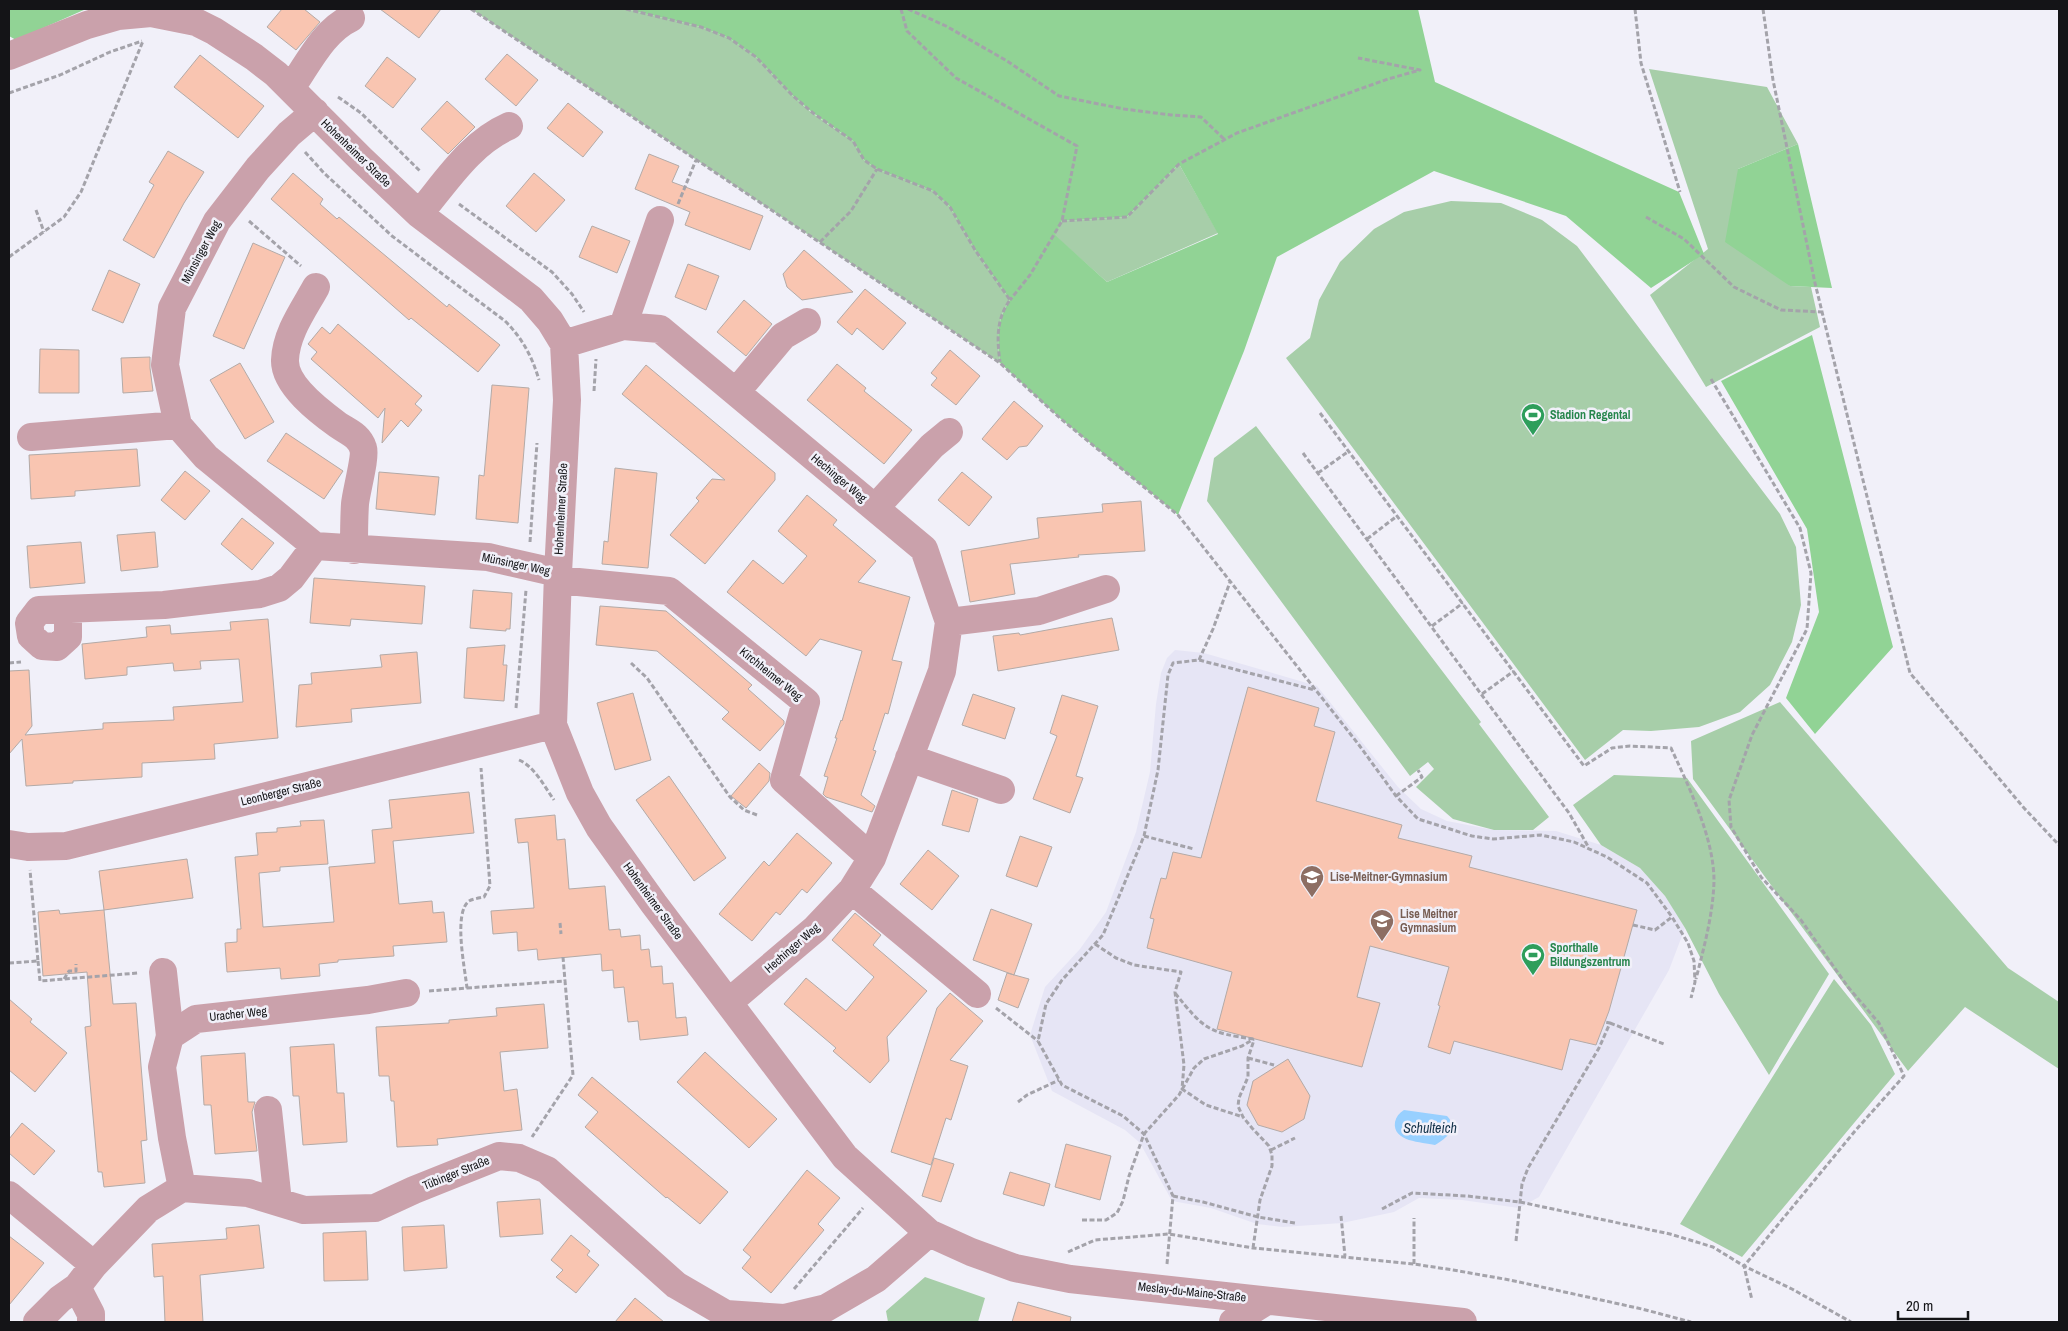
<svg xmlns="http://www.w3.org/2000/svg" width="2068" height="1331" viewBox="0 0 2068 1331" font-family="'Archivo Narrow',sans-serif">
<rect width="100%" height="100%" fill="#f1f0f9"/>
<!-- built -->
<path fill="#e6e5f5" d="M 1175,650 L 1204,653 L 1317,686 L 1398,787 L 1421,809 L 1447,821 L 1494,830 L 1556,831 L 1601,845 L 1640,868 L 1665,896 L 1685,928 L 1669,970 L 1539,1197 L 1519,1208 L 1462,1200 L 1419,1198 L 1394,1212 L 1342,1223 L 1283,1227 L 1257,1224 L 1211,1208 L 1172,1201 L 1140,1143 L 1125,1130 L 1052,1091 L 1030,1035 L 1045,987 L 1080,949 L 1106,912 L 1136,832 L 1150,772 L 1156,704 L 1161,673 L 1167,658 Z"/>
<!-- green -->
<path fill="#a7cea9" d="M 471,9 L 626,9 L 701,27 L 729,38 L 756,57 L 793,96 L 812,113 L 853,141 L 864,160 L 877,169 L 933,191 L 950,207 L 975,250 L 1010,300 C 996,319 997,340 1000,363 Z
M 1649,69 L 1767,87 L 1798,144 L 1738,169 L 1790,286 L 1811,287 L 1820,327 L 1706,387 L 1650,295 L 1708,249 Z
M 1179,164 L 1218,233 L 1107,282 L 1054,235 L 1062,221 L 1127,217 Z
M 1451,201 L 1501,203 L 1542,220 L 1577,246 L 1780,514 L 1796,547 L 1801,605 L 1792,642 L 1770,685 L 1740,712 L 1699,727 L 1651,731 L 1623,730 L 1585,760 L 1286,358 L 1310,338 L 1319,300 L 1340,262 L 1374,229 L 1404,212 Z
M 1256,426 L 1481,722 L 1479,724 L 1549,817 L 1533,830 L 1494,830 L 1453,819 L 1416,787 L 1434,769 L 1428,762 L 1410,776 L 1207,501 L 1214,458 Z
M 1780,702 L 2008,968 L 2059,1002 L 2059,1069 L 1965,1007 L 1908,1071 L 1693,779 L 1691,741 Z
M 1614,775 L 1687,778 L 1829,974 L 1769,1075 L 1719,994 L 1685,928 L 1665,896 L 1640,868 L 1601,845 L 1573,805 Z
M 1834,979 L 1871,1025 L 1895,1074 L 1742,1257 L 1680,1224 Z
M 925,1277 L 985,1298 L 978,1322 L 888,1322 L 886,1311 Z"/>
<!-- forest -->
<path fill="#91d395" fill-rule="evenodd" d="M 9,9 L 86,9 L 16,40 L 9,36 Z
M 626,9 L 1418,9 L 1435,82 L 1679,192 L 1704,254 L 1651,288 L 1566,216 L 1434,171 L 1277,257 L 1244,351 L 1178,515 L 1061,419 L 1000,363 C 997,338 996,321 1010,300 L 975,250 L 950,207 L 933,191 L 877,169 L 864,160 L 853,141 L 813,113 L 793,96 L 756,57 L 729,38 L 701,27 ZM 1179,164 L 1218,234 L 1107,282 L 1055,235 L 1062,221 L 1127,217 Z
M 1798,144 L 1832,288 L 1790,286 L 1725,242 L 1738,169 Z
M 1812,335 L 1893,647 L 1815,734 L 1786,698 L 1819,612 L 1807,529 L 1721,381 Z"/>
<!-- water -->
<path fill="#98d0ff" d="M 1404,1110 L 1447,1116 C 1459,1128 1447,1138 1435,1145 C 1422,1142 1392,1142 1395,1122 C 1396,1117 1399,1113 1404,1110 Z"/>
<!-- building -->
<path fill="#f9c5b1" stroke="#b3aaa7" d="M 282,9 L 304,9 L 320,22 L 296,50 L 267,27 Z
M 380,9 L 441,9 L 419,38 Z
M 507,54 L 538,80 L 516,106 L 485,79 Z
M 200,55 L 264,106 L 238,138 L 174,87 Z
M 387,57 L 416,79 L 393,108 L 365,86 Z
M 447,101 L 475,127 L 448,154 L 421,129 Z
M 568,103 L 603,132 L 583,157 L 547,128 Z
M 168,151 L 204,172 L 184,203 L 154,258 L 123,240 L 154,185 L 149,182 Z
M 649,154 L 679,166 L 672,182 L 763,216 L 750,250 L 685,225 L 690,212 L 635,189 Z
M 293,173 L 323,199 L 320,204 L 337,219 L 339,217 L 447,307 L 449,304 L 500,345 L 478,372 L 411,318 L 409,320 L 271,199 Z
M 534,173 L 565,200 L 536,232 L 506,206 Z
M 592,226 L 630,241 L 617,273 L 579,257 Z
M 253,243 L 285,257 L 244,349 L 213,336 Z
M 804,250 L 853,292 L 802,300 L 787,287 L 783,274 Z
M 688,264 L 719,276 L 706,310 L 675,297 Z
M 109,270 L 140,284 L 123,323 L 92,310 Z
M 865,289 L 906,323 L 883,350 L 857,328 L 852,335 L 837,322 Z
M 744,300 L 772,324 L 746,356 L 717,332 Z
M 338,324 L 422,396 L 415,404 L 422,410 L 408,427 L 401,420 L 382,443 L 385,408 L 378,418 L 311,359 L 317,352 L 308,344 L 322,327 L 330,334 Z
M 40,349 L 79,350 L 79,393 L 39,393 Z
M 950,350 L 980,376 L 956,405 L 931,385 L 937,378 L 931,373 Z
M 150,357 L 150,368 L 153,391 L 123,393 L 121,358 Z
M 240,363 L 274,422 L 245,439 L 210,380 Z
M 837,364 L 866,388 L 864,391 L 912,430 L 884,464 L 807,400 Z
M 646,365 L 775,473 L 775,480 L 705,564 L 670,535 L 699,501 L 696,498 L 712,479 L 725,480 L 622,394 Z
M 492,385 L 529,388 L 518,523 L 476,519 L 479,475 L 484,476 Z
M 1014,401 L 1043,426 L 1027,446 L 1019,447 L 1007,460 L 982,439 Z
M 286,433 L 343,471 L 324,499 L 267,461 Z
M 137,449 L 140,486 L 75,491 L 75,496 L 31,499 L 29,455 Z
M 615,468 L 657,473 L 648,568 L 602,564 L 604,541 L 608,542 Z
M 185,471 L 210,491 L 185,520 L 161,500 Z
M 379,472 L 439,477 L 435,515 L 376,509 Z
M 962,472 L 992,497 L 969,526 L 938,500 Z
M 807,495 L 837,520 L 833,525 L 876,561 L 858,582 L 910,597 L 892,660 L 902,662 L 888,714 L 885,713 L 873,750 L 876,751 L 861,795 L 875,806 L 872,812 L 826,797 L 823,794 L 828,777 L 824,776 L 837,738 L 835,738 L 841,720 L 842,721 L 862,651 L 820,639 L 806,656 L 727,592 L 753,560 L 783,584 L 807,556 L 778,531 Z
M 1141,501 L 1145,551 L 1078,555 L 1079,557 L 1010,564 L 1015,594 L 970,602 L 961,551 L 1039,538 L 1037,518 L 1103,512 L 1102,504 Z
M 242,518 L 274,543 L 252,570 L 221,544 Z
M 155,532 L 158,567 L 121,571 L 117,535 Z
M 81,542 L 85,583 L 30,588 L 27,546 Z
M 314,578 L 425,586 L 422,624 L 351,619 L 350,626 L 310,623 Z
M 473,590 L 512,593 L 510,629 L 506,629 L 506,631 L 470,628 Z
M 600,606 L 666,611 L 752,685 L 748,689 L 784,721 L 784,724 L 760,751 L 722,719 L 729,712 L 657,651 L 596,645 Z
M 1112,618 L 1119,650 L 998,671 L 993,636 L 1019,633 L 1020,635 Z
M 268,619 L 278,738 L 214,744 L 215,759 L 142,763 L 142,777 L 73,781 L 73,783 L 26,786 L 22,739 L 9,754 L 9,671 L 29,670 L 32,726 L 25,735 L 103,729 L 103,723 L 174,720 L 173,707 L 243,702 L 239,659 L 200,661 L 201,669 L 174,671 L 173,663 L 127,667 L 127,675 L 85,679 L 82,644 L 147,637 L 146,627 L 170,625 L 171,634 L 231,630 L 230,622 Z
M 505,645 L 503,665 L 507,665 L 504,701 L 464,698 L 467,648 Z
M 417,652 L 421,703 L 351,709 L 352,722 L 296,727 L 299,685 L 312,684 L 311,673 L 382,667 L 380,655 Z
M 1248,687 L 1319,708 L 1314,726 L 1335,732 L 1316,801 L 1402,825 L 1398,838 L 1472,856 L 1469,867 L 1637,910 L 1609,1011 L 1596,1045 L 1570,1039 L 1562,1070 L 1454,1041 L 1450,1054 L 1428,1047 L 1440,1006 L 1438,1005 L 1449,967 L 1370,946 L 1357,997 L 1380,1003 L 1362,1067 L 1217,1029 L 1232,972 L 1147,948 L 1154,919 L 1150,918 L 1161,878 L 1166,879 L 1173,852 L 1201,858 Z
M 633,693 L 651,760 L 615,770 L 597,703 Z
M 973,694 L 1015,708 L 1005,739 L 962,725 Z
M 1062,695 L 1098,706 L 1076,776 L 1083,778 L 1070,813 L 1033,799 L 1057,736 L 1050,733 Z
M 759,763 L 770,773 L 769,781 L 746,808 L 731,796 Z
M 669,776 L 726,858 L 694,881 L 636,800 Z
M 952,790 L 978,799 L 969,832 L 942,825 Z
M 469,792 L 474,833 L 393,841 L 399,904 L 432,901 L 433,913 L 444,912 L 447,942 L 393,946 L 394,956 L 338,960 L 338,962 L 319,964 L 320,976 L 281,979 L 280,968 L 227,972 L 225,943 L 237,942 L 237,929 L 241,929 L 235,857 L 258,855 L 256,833 L 277,832 L 277,828 L 301,826 L 300,821 L 324,820 L 328,864 L 280,867 L 280,871 L 259,873 L 263,927 L 334,922 L 329,867 L 375,863 L 372,830 L 392,828 L 389,800 Z
M 555,815 L 557,840 L 565,839 L 569,889 L 605,886 L 609,930 L 620,929 L 621,937 L 640,935 L 641,950 L 649,949 L 651,967 L 662,966 L 663,984 L 673,983 L 676,1018 L 686,1017 L 688,1035 L 640,1040 L 638,1021 L 628,1022 L 624,987 L 614,988 L 613,970 L 602,971 L 601,954 L 538,960 L 537,949 L 518,951 L 517,932 L 493,934 L 491,911 L 534,908 L 528,842 L 518,843 L 515,819 Z
M 797,833 L 832,863 L 807,893 L 802,889 L 780,915 L 776,912 L 752,941 L 719,914 L 764,861 L 769,866 Z
M 1020,836 L 1052,847 L 1037,887 L 1006,876 Z
M 928,850 L 959,876 L 932,910 L 900,884 Z
M 187,859 L 193,898 L 104,910 L 99,871 Z
M 991,909 L 1032,924 L 1014,975 L 973,960 Z
M 59,910 L 60,914 L 104,910 L 113,1004 L 136,1003 L 147,1140 L 141,1141 L 145,1183 L 104,1187 L 102,1172 L 98,1172 L 85,1027 L 91,1026 L 87,972 L 43,976 L 38,912 Z
M 855,913 L 881,935 L 873,945 L 927,991 L 887,1037 L 889,1061 L 870,1083 L 833,1051 L 836,1048 L 784,1004 L 806,978 L 846,1011 L 874,977 L 832,940 Z
M 1007,973 L 1029,979 L 1018,1008 L 998,1000 Z
M 950,993 L 983,1021 L 950,1060 L 968,1066 L 951,1120 L 946,1118 L 931,1165 L 891,1152 L 937,1008 Z
M 9,999 L 32,1019 L 30,1022 L 67,1053 L 35,1092 L 9,1070 Z
M 544,1004 L 548,1048 L 500,1052 L 504,1091 L 517,1089 L 522,1130 L 437,1139 L 438,1145 L 397,1147 L 394,1101 L 391,1101 L 389,1076 L 379,1076 L 376,1027 L 449,1023 L 449,1020 L 497,1016 L 496,1008 Z
M 334,1044 L 337,1093 L 344,1093 L 347,1142 L 303,1145 L 299,1096 L 293,1096 L 290,1047 Z
M 705,1052 L 777,1119 L 749,1148 L 677,1082 Z
M 245,1053 L 248,1102 L 255,1102 L 252,1112 L 257,1151 L 215,1154 L 211,1105 L 204,1105 L 201,1056 Z
M 1288,1059 L 1310,1096 L 1304,1119 L 1282,1132 L 1258,1125 L 1247,1105 L 1253,1081 Z
M 592,1077 L 728,1192 L 700,1224 L 667,1197 L 666,1198 L 585,1127 L 598,1112 L 578,1095 Z
M 22,1123 L 55,1151 L 34,1175 L 9,1153 L 9,1139 Z
M 1066,1144 L 1111,1156 L 1100,1200 L 1055,1187 Z
M 934,1158 L 954,1164 L 941,1202 L 922,1196 Z
M 807,1170 L 840,1198 L 818,1224 L 824,1230 L 771,1293 L 742,1268 L 751,1257 L 743,1250 Z
M 1010,1172 L 1050,1184 L 1044,1206 L 1003,1194 Z
M 540,1199 L 543,1234 L 500,1237 L 497,1202 Z
M 259,1225 L 264,1268 L 200,1275 L 203,1322 L 165,1322 L 163,1276 L 154,1277 L 152,1244 L 227,1239 L 226,1228 Z
M 444,1225 L 447,1268 L 404,1271 L 402,1227 Z
M 366,1231 L 368,1280 L 324,1281 L 323,1233 Z
M 571,1235 L 590,1251 L 587,1255 L 599,1265 L 576,1293 L 556,1277 L 563,1270 L 551,1260 Z
M 9,1236 L 44,1263 L 9,1305 Z
M 635,1298 L 664,1322 L 615,1322 Z
M 1018,1302 L 1071,1317 L 1070,1322 L 1012,1322 Z"/>
<g fill="none" stroke-linecap="round" stroke-linejoin="round">
<!-- path -->
<path stroke="#a4a3aa" stroke-width="3" stroke-dasharray="5 2.5" stroke-linecap="butt" d="M 471,9 L 1000,363 L 1061,419 L 1178,515 L 1359,745 L 1396,796 L 1418,819 L 1472,836 L 1493,839 L 1541,835 L 1574,842 L 1607,857 L 1647,883 L 1672,917 L 1688,943 L 1694,961 L 1695,982 L 1691,998
M 626,9 L 701,27 L 729,38 L 756,57 L 793,96 L 813,113 L 853,141 L 864,160 L 877,169 L 933,191 L 950,207 L 975,250 L 1010,300 C 996,319 997,340 1000,362
M 901,9 L 907,31 L 956,78 L 1077,146 L 1062,221 L 1030,275 L 1010,300
M 908,9 L 946,26 L 1007,61 L 1059,96 L 1124,109 L 1171,115 L 1201,117 L 1225,140
M 1635,9 L 1641,63 L 1680,192
M 1763,9 L 1773,80 L 1815,283 L 1910,673 L 2024,808 L 2059,845
M 9,93 L 60,75 L 110,52 L 142,41
M 338,97 L 361,113 L 420,171
M 305,152 L 324,173 L 392,236 L 505,321 C 522,338 532,356 539,380
M 459,204 L 552,272 L 572,294 L 584,312
M 678,204 L 696,160
M 36,210 L 44,232
M 1646,217 L 1684,239 L 1734,287 L 1781,310 L 1822,312
M 249,221 L 301,266
M 1062,221 L 1127,217 L 1179,164 L 1237,133 L 1388,79 L 1420,70 L 1358,58
M 820,242 L 851,211 L 877,169
M 9,257 L 64,217 L 81,192 L 143,41
M 1711,379 L 1800,528 L 1811,573 L 1807,629 L 1752,735 L 1729,800 L 1731,827 L 1761,877 L 1801,920 L 1848,987 L 1879,1023 L 1904,1076 L 1855,1131 L 1744,1266 L 1752,1300
M 594,391 L 596,359
M 1320,413 L 1584,766 L 1612,748 L 1630,746 L 1671,748 C 1689,787 1714,838 1714,881 C 1713,915 1704,947 1696,979
M 1303,453 L 1569,813 L 1589,848
M 1318,473 L 1349,451
M 1367,539 L 1397,516
M 530,542 L 537,443
M 1432,626 L 1463,603
M 1199,660 L 1213,629 L 1230,582
M 9,663 L 21,662
M 631,663 L 647,678 L 730,797 L 744,810 L 757,815
M 1482,694 L 1514,671
M 516,708 L 526,590
M 519,760 C 535,767 544,786 554,800
M 1396,796 L 1422,777 L 1418,770
M 1144,836 L 1194,849
M 560,923 L 561,934
M 1633,925 L 1655,930 L 1672,917
M 1095,944 L 1116,958 L 1134,965 L 1181,972 L 1175,992 L 1184,1065 L 1182,1089 L 1206,1105 L 1243,1117
M 563,957 L 565,981
M 38,961 L 40,981 L 138,973
M 9,963 L 38,961 L 30,870
M 64,979 L 69,971 L 76,971 L 76,964
M 467,988 L 565,981 L 573,1075 L 532,1137
M 429,991 L 467,988 C 465,969 453,913 469,901 C 473,899 479,898 484,897 L 490,886 L 481,768
M 1175,993 C 1204,1029 1208,1033 1254,1039
M 996,1008 L 1038,1041
M 1610,1023 L 1664,1044
M 1248,1058 L 1274,1065
M 1018,1102 L 1027,1095 L 1059,1080
M 1271,1150 L 1295,1138
M 1173,1196 L 1203,1202 L 1258,1217 L 1295,1223
M 1382,1209 L 1412,1193 L 1467,1196 L 1520,1202 L 1670,1234 L 1713,1247 L 1744,1266 L 1792,1289 L 1851,1322
M 1341,1216 L 1345,1256
M 1082,1220 L 1106,1220 L 1117,1213 L 1123,1201 L 1129,1176 L 1144,1134 L 1179,1095 L 1194,1068 L 1204,1059 L 1242,1046 L 1254,1039
M 1516,1241 L 1522,1184 L 1528,1168 L 1599,1048 L 1610,1023 L 1605,1022
M 1253,1248 L 1260,1200 L 1272,1166 L 1272,1155 L 1269,1146 L 1252,1128 L 1243,1117 L 1238,1106 L 1239,1098 L 1248,1077 L 1248,1058 L 1254,1040
M 1068,1252 L 1095,1240 L 1169,1234 L 1253,1248 L 1414,1264 L 1453,1270 L 1510,1280 L 1642,1309 L 1691,1322
M 1167,1264 L 1173,1196 L 1144,1134 L 1123,1116 L 1062,1085 L 1038,1041 L 1046,1004 L 1062,980 L 1103,935 L 1144,836 L 1158,770 L 1168,675 L 1173,663 L 1199,660 L 1315,690
M 1414,1264 L 1414,1218
M 794,1289 L 863,1208"/>
<!-- minor -->
<path stroke="#caa1ab" stroke-width="28" d="M 9,56 L 87,25 L 118,16 L 151,13 L 196,22 L 214,31 L 254,57 L 276,74 L 361,159 L 419,214 L 531,299 L 550,321 L 564,344 L 567,400 L 558,573 L 553,725 L 580,793 L 599,827 L 654,904 L 845,1157 L 929,1233 L 971,1252 L 1015,1268 L 1070,1279 L 1463,1322
M 291,88 C 308,64 323,31 351,18
M 315,112 L 289,134 L 258,168 L 217,221 L 172,308 L 165,365 L 178,425 L 206,457 L 315,546
M 419,214 C 446,182 470,143 509,126
M 316,287 C 304,309 286,333 285,360 C 284,385 320,412 338,425 C 348,432 359,435 363,448 C 366,457 356,492 355,504 C 354,519 354,535 354,550
M 623,326 L 660,220
M 564,344 L 623,326 L 660,329 L 924,549 L 949,622 L 942,671 L 872,858 L 852,890 L 815,929 L 729,1002
M 736,392 L 783,336 L 807,322
M 31,437 L 178,425
M 875,508 L 932,446 L 949,432
M 558,580 L 669,591 L 806,702 L 784,780 L 872,858
M 68,609 L 68,637 L 57,647 L 42,646 L 31,636 L 29,623 L 39,610 L 164,605 L 260,594 L 279,588 L 291,578 L 315,546 L 488,557 L 558,573
M 949,622 L 1039,611 L 1106,589
M 909,758 L 1001,790
M 9,844 L 28,847 L 66,846 L 553,725
M 852,890 L 977,994
M 163,972 L 170,1036
M 268,1110 L 278,1202
M 182,1188 L 172,1138 L 162,1067 L 170,1036 L 196,1019 L 368,1000 L 406,993
M 9,1195 L 94,1265
M 77,1287 L 91,1314 L 91,1322
M 37,1322 L 60,1299 L 77,1287 L 94,1265 L 148,1209 L 182,1188 L 248,1193 L 304,1210 L 375,1208 L 414,1190 L 499,1156 L 519,1158 L 547,1170 L 676,1285 L 726,1314 L 784,1318 L 826,1308 L 876,1279 L 929,1233
M 1233,1322 L 1267,1301"/>
</g>
<!-- icons -->
<defs>
<g id="stadium-pin" transform="scale(1.25)"><path d="M0 17L-7.5 6A9.5 9.5 0 1 1 7.5 6Z" fill="#2e9e5b" stroke="#f1f0f9"/><path d="M0-5a6.5 5 0 1 0 0 10a6.5 5 0 1 0 0-10ZM-3.5-1.8h7v3.6h-7Z" fill="#fff"/></g>
<g id="school-pin" transform="scale(1.25)"><path d="M0 17L-7.5 6A9.5 9.5 0 1 1 7.5 6Z" fill="#8d6e63" stroke="#f1f0f9"/><path d="M0-5L7-2L0 1L-7-2ZM-4 1L0 2.5L4 1V4Q0 6-4 4Z" fill="#fff"/></g>
</defs>
<g fill-rule="evenodd">
<use href="#stadium-pin" x="1533" y="415"/>
<use href="#school-pin" x="1312" y="877"/>
<use href="#school-pin" x="1382" y="921"/>
<use href="#stadium-pin" x="1533" y="955"/>
</g>
<g text-anchor="middle" stroke-width="5" stroke-linejoin="round" paint-order="stroke">
<!-- street labels -->
<g font-size="12" fill="#141417" stroke="#f1f0f9">
<text transform="translate(356 153) rotate(44)" y="4">Hohenheimer Straße</text>
<text transform="translate(201 252) rotate(-62)" y="4">Münsinger Weg</text>
<text transform="translate(839 478) rotate(40)" y="4">Hechinger Weg</text>
<text transform="translate(561 509) rotate(-87)" y="4">Hohenheimer Straße</text>
<text transform="translate(516 564) rotate(12)" y="4">Münsinger Weg</text>
<text transform="translate(771 674) rotate(39)" y="4">Kirchheimer Weg</text>
<text transform="translate(281 792) rotate(-14)" y="4">Leonberger Straße</text>
<text transform="translate(653 901) rotate(54)" y="4">Hohenheimer Straße</text>
<text transform="translate(792 948) rotate(-41)" y="4">Hechinger Weg</text>
<text transform="translate(238 1014) rotate(-6)" y="4">Uracher Weg</text>
<text transform="translate(456 1173) rotate(-22)" y="4">Tübinger Straße</text>
<text transform="translate(1192 1292) rotate(6)" y="4">Meslay-du-Maine-Straße</text>
</g>
<!-- leisure labels -->
<g font-size="12" font-weight="bold" fill="#27864d" stroke="#f1f0f9" text-anchor="start">
<text x="1550" y="419">Stadion Regental</text>
<text x="1550" y="952">Sporthalle<tspan x="1550" dy="14">Bildungszentrum</tspan></text>
</g>
<!-- education labels -->
<g font-size="12" font-weight="bold" fill="#785e54" stroke="#f1f0f9" text-anchor="start">
<text x="1330" y="881">Lise-Meitner-Gymnasium</text>
<text x="1400" y="918">Lise Meitner<tspan x="1400" dy="14">Gymnasium</tspan></text>
</g>
<!-- water labels -->
<g font-size="14" font-style="italic" fill="#14334a" stroke="#f1f0f9">
<text x="1430" y="1133">Schulteich</text>
</g>
</g>
<!-- border -->
<rect width="2068" height="1331" fill="none" stroke="#141417" stroke-width="20"/>
<!-- scale -->
<path d="M1898 1311v8h70v-8" fill="none" stroke="#141417" stroke-width="2.5"/>
<text x="1906" y="1311" font-size="15" fill="#141417" stroke="#f1f0f9" stroke-width="4" paint-order="stroke">20 m</text>
</svg>
